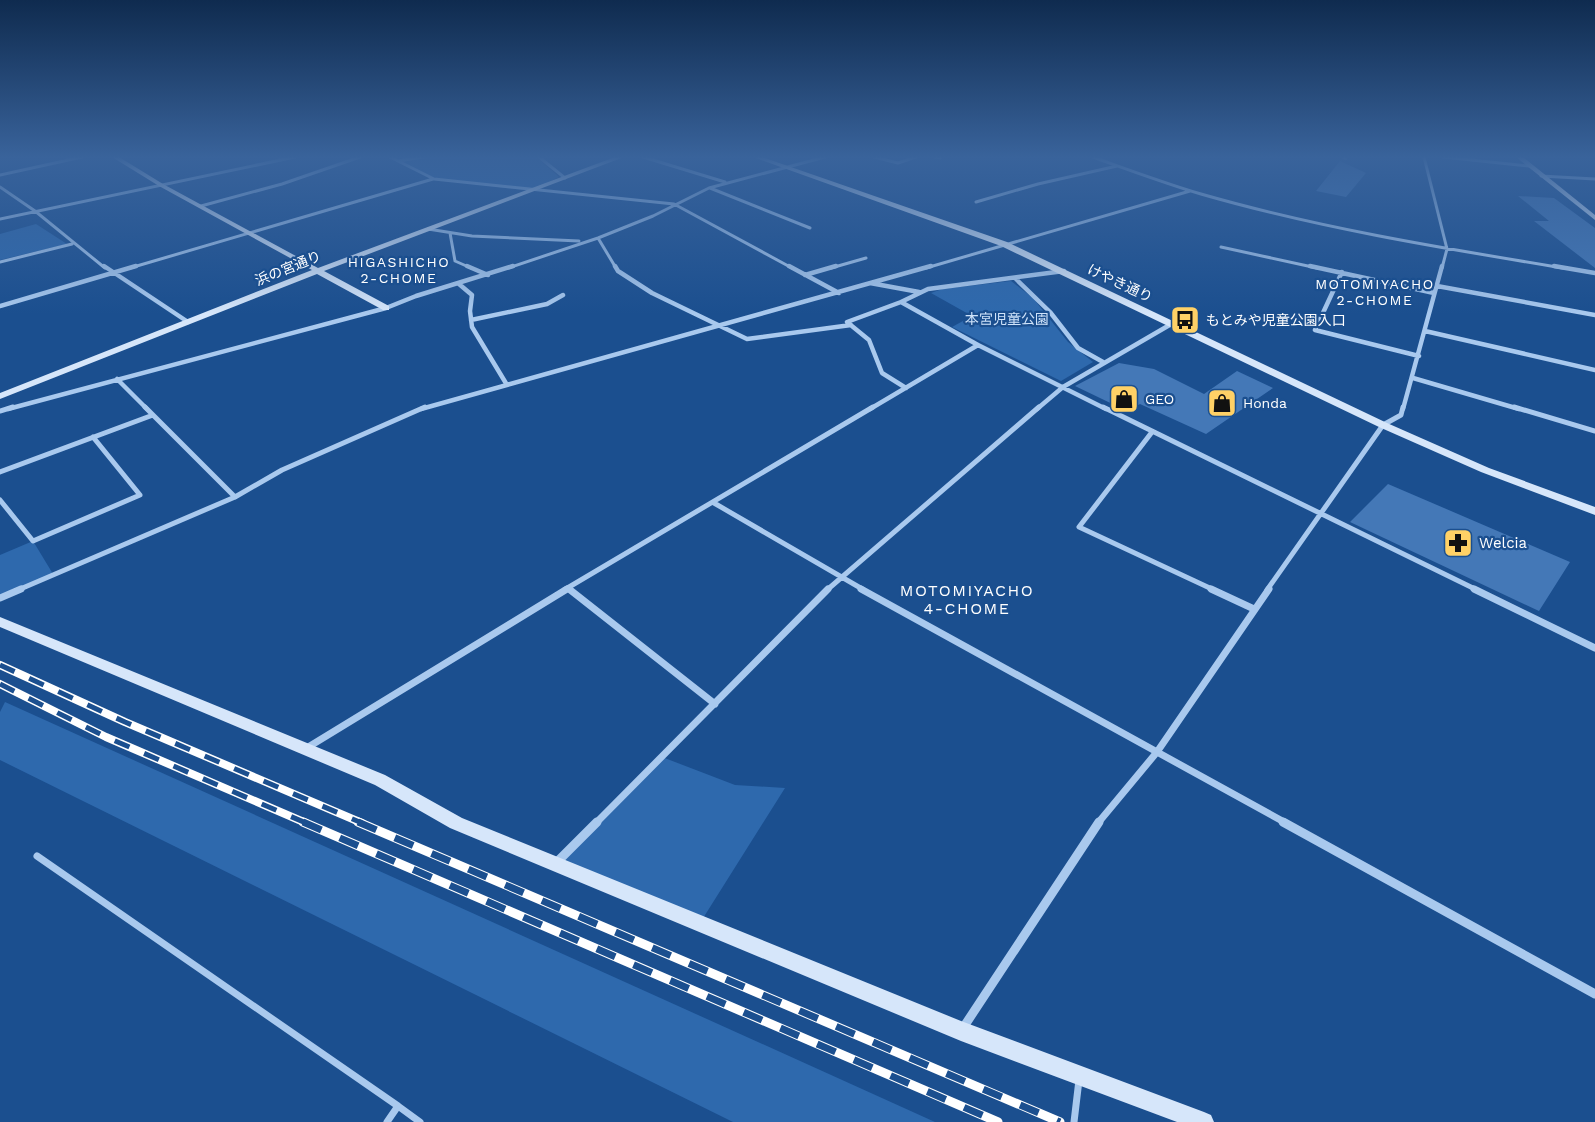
<svg xmlns="http://www.w3.org/2000/svg" width="1595" height="1122" viewBox="0 0 1595 1122" font-family="'Work Sans','Noto Sans JP',sans-serif">
<rect width="100%" height="100%" fill="#1b4f8f"/>
<!-- green -->
<path fill="#2e69ad" d="M 431,157 L 536,157 L 559,177 L 531,191 L 434,179 L 400,162 Z
M 36,224 L 67,244 L 0,260 L 0,234 Z
M 1011,281 L 1033,298 L 1068,342 L 1093,362 L 1061,381 L 952,327 L 972,316 L 931,293 L 942,289 Z
M 33,541 L 53,574 L 0,598 L 0,555 Z
M 5,702 L 935,1122 L 733,1122 L 0,760 L 0,712 Z
M 662,757 L 735,785 L 785,788 L 700,923 L 555,863 Z"/>
<!-- building -->
<path fill="#4478b7" d="M 1340,161 L 1366,173 L 1346,197 L 1316,191 Z
M 1518,196 L 1554,198 L 1595,228 L 1595,268 L 1534,221 L 1549,221 Z
M 1119,363 L 1154,369 L 1204,394 L 1237,371 L 1273,388 L 1206,434 L 1140,404 L 1127,411 L 1075,386 Z
M 1388,484 L 1570,562 L 1539,611 L 1350,522 Z"/>
<g fill="none" stroke-linecap="round" stroke-linejoin="round">
<!-- lane-far1 -->
<path stroke="#a9c9ee" stroke-width="2" d="M 1342,157 L 1346,159"/>
<!-- lane -->
<path stroke="#a9c9ee" stroke-width="7" d="M 37,856 L 398,1106
M 387,1122 L 398,1106 L 420,1122
M 1074,1122 L 1079,1080"/>
<!-- street-far4 -->
<path stroke="#a9c9ee" stroke-width="3" d="M 390,157 L 434,179 L 674,204 L 792,268
M 539,157 L 565,178
M 643,157 L 725,182
M 874,157 L 898,163 L 916,157
M 935,157 L 940,158
M 1093,157 C 1129,170 1164,183 1201,194 C 1319,228 1442,248 1563,268
M 1424,157 L 1447,249 L 1442,268
M 1443,157 L 1529,166
M 398,161 L 423,157
M 0,175 L 82,157
M 1541,176 L 1595,179
M 0,187 L 35,211 L 105,268
M 710,188 L 810,228
M 976,202 L 1038,184 L 1117,166
M 201,206 L 282,184 L 360,157
M 0,219 L 295,157
M 428,229 L 472,236 L 579,241
M 450,233 L 455,261 L 471,268
M 598,238 L 616,268
M 1221,247 L 1317,268
M 0,262 L 72,244
M 130,268 L 433,179
M 508,268 L 598,238 L 653,216 L 709,188 L 825,157
M 831,268 L 866,258
M 926,268 L 1190,191"/>
<!-- street-far3 -->
<path stroke="#a9c9ee" stroke-width="4.5" d="M 104,266 L 188,322
M 467,266 L 488,275
M 615,266 L 618,271 L 652,293 L 747,339 L 851,325
M 789,266 L 839,293
M 1310,266 L 1434,293
M 1554,266 L 1595,273
M 1064,271 L 928,289 L 901,302 L 978,345 L 1106,409
M 1342,272 L 1315,330 L 1419,356
M 805,275 L 836,266
M 1016,279 L 1050,312 L 1078,348 L 1103,362
M 870,283 L 919,292
M 459,284 L 472,295 L 470,311 L 472,327 L 507,385
M 1437,286 L 1595,315
M 901,302 L 847,322 L 869,340 L 882,373 L 906,388
M 0,306 L 136,266
M 471,320 L 547,304 L 563,295
M 1425,331 L 1595,370
M 1413,378 L 1519,409
M 117,379 L 147,409
M 8,409 L 386,308 L 416,296 L 513,266
M 421,409 L 931,266
M 870,409 L 978,345
M 1037,409 L 1063,387 L 1173,323
M 1403,409 L 1442,266"/>
<!-- street-far2 -->
<path stroke="#a9c9ee" stroke-width="5" d="M 145,407 L 235,497
M 1103,407 L 1477,590
M 1514,407 L 1595,431
M 0,411 L 13,407
M 1152,432 L 1079,527 L 1214,590
M 0,472 L 153,415
M 0,500 L 33,541 L 140,495 L 93,437
M 714,503 L 864,590
M 568,588 L 571,590
M 18,590 L 235,497 L 282,470 L 425,407
M 564,590 L 873,407
M 827,590 L 1039,407
M 1267,590 L 1383,425 L 1401,415 L 1403,407"/>
<!-- street-far1 -->
<path stroke="#a9c9ee" stroke-width="7" d="M 569,589 L 715,704
M 861,589 L 1286,823
M 1211,589 L 1254,609
M 1474,589 L 1595,648
M 0,598 L 21,589
M 305,749 L 567,589
M 596,823 L 828,589
M 1098,823 L 1157,752 L 1269,589"/>
<!-- street -->
<path stroke="#a9c9ee" stroke-width="9" d="M 1283,822 L 1595,994
M 556,863 L 597,822
M 963,1028 L 1099,822"/>
<!-- secondary -->
<path fill="#d6e6fa" fill-rule="evenodd" d="M 112,157 L 119,157 L 163,184 L 318,268 L 615,157 L 624,157 L 324,271 L 389,306 L 389,310 L 383,310 L 317,274 L 0,399 L 0,393 L 312,270 L 159,186 Z
M 753,157 L 762,157 L 1007,242 L 1387,423 L 1489,468 L 1595,507 L 1595,515 L 1481,472 L 1379,427 L 1001,246 Z
M 1516,157 L 1523,157 L 1595,215 L 1595,220 Z
M 0,617 L 385,775 L 462,818 L 961,1021 L 1204,1112 L 1211,1115 L 1214,1122 L 1177,1122 L 961,1041 L 450,828 L 375,785 L 0,627 Z"/>
<!-- rail-far1 casing -->
<g stroke="#fff" stroke-width="8">
<path id="rail-far1" d="M 0,665 L 125,722 L 362,823
M 0,684 L 106,737 L 306,823"/>
</g>
<!-- rail casing -->
<g stroke="#fff" stroke-width="9">
<path id="rail" d="M 303,822 L 998,1122
M 358,822 L 1060,1122"/>
</g>
<!-- rail-far1 -->
<use href="#rail-far1" stroke="#1b4f8f" stroke-width="5" stroke-dasharray="16" stroke-linecap="butt"/>
<!-- rail -->
<use href="#rail" stroke="#1b4f8f" stroke-width="7" stroke-dasharray="20" stroke-linecap="butt"/>
</g>
<!-- sky -->
<linearGradient id="sky" x2="0" y2="1"><stop stop-color="#0f2b4f"/><stop offset="0.5" stop-color="#39639b"/><stop offset="1" stop-color="#39639b" stop-opacity="0"/></linearGradient>
<rect width="1595" height="314" fill="url(#sky)"/>
<!-- icons -->
<defs>
<g id="bus-square" transform="scale(1.5)"><rect x="-9" y="-9" width="18" height="18" rx="4" fill="#ffd166" stroke="#1b4f8f"/><path d="M-5-6H5V4H4V6H2V4H-2V6H-4V4H-5ZM-3.5-4V0h7V-4ZM-3.5 1.2v1.5H-2V1.2ZM2 1.2v1.5H3.5V1.2Z" fill="#111"/></g>
<g id="shop-square" transform="scale(1.5)"><rect x="-9" y="-9" width="18" height="18" rx="4" fill="#ffd166" stroke="#1b4f8f"/><path d="M-5-2.5h2.3a2.7 3.5 0 0 1 5.4 0H5L5.5 6h-11ZM-1.5-2.5h3a1.5 2.3 0 0 0-3 0Z" fill="#111"/></g>
<g id="pharmacy-square" transform="scale(1.5)"><rect x="-9" y="-9" width="18" height="18" rx="4" fill="#ffd166" stroke="#1b4f8f"/><path d="M-2-6h4v4h4v4h-4v4h-4v-4h-4v-4h4Z" fill="#111"/></g>
</defs>
<g fill-rule="evenodd">
<use href="#bus-square" x="1185" y="320"/>
<use href="#shop-square" x="1124" y="399"/>
<use href="#shop-square" x="1222" y="403"/>
<use href="#pharmacy-square" x="1458" y="543"/>
</g>
<g text-anchor="middle" stroke-width="4.5" stroke-linejoin="round" paint-order="stroke">
<!-- far-neighbourhood labels -->
<g font-size="14" letter-spacing="1.5" fill="#fff" stroke="#1b4f8f">
<text x="399" y="267">HIGASHICHO<tspan x="399" dy="16">2-CHOME</tspan></text>
<text x="1375" y="289">MOTOMIYACHO<tspan x="1375" dy="16">2-CHOME</tspan></text>
</g>
<!-- far-street labels -->
<g font-size="14" fill="#fff" stroke="#1b4f8f">
<text transform="translate(288 268) rotate(-22)" y="5">浜の宮通り</text>
<text transform="translate(1120 283) rotate(25)" y="5">けやき通り</text>
</g>
<!-- far-park labels -->
<g font-size="14" fill="#cfe3fa" stroke="#1b4f8f">
<text x="1007" y="324">本宮児童公園</text>
</g>
<!-- far-poi labels -->
<g font-size="14" fill="#fff" stroke="#1b4f8f" text-anchor="start">
<text x="1206" y="325">もとみや児童公園入口</text>
<text x="1145" y="404">GEO</text>
<text x="1243" y="408">Honda</text>
</g>
<!-- poi labels -->
<g font-size="15" fill="#fff" stroke="#1b4f8f" text-anchor="start">
<text x="1479" y="548">Welcia</text>
</g>
<!-- neighbourhood labels -->
<g font-size="16" letter-spacing="1.5" fill="#fff" stroke="#1b4f8f">
<text x="967" y="596">MOTOMIYACHO<tspan x="967" dy="18">4-CHOME</tspan></text>
</g>
</g>
</svg>
